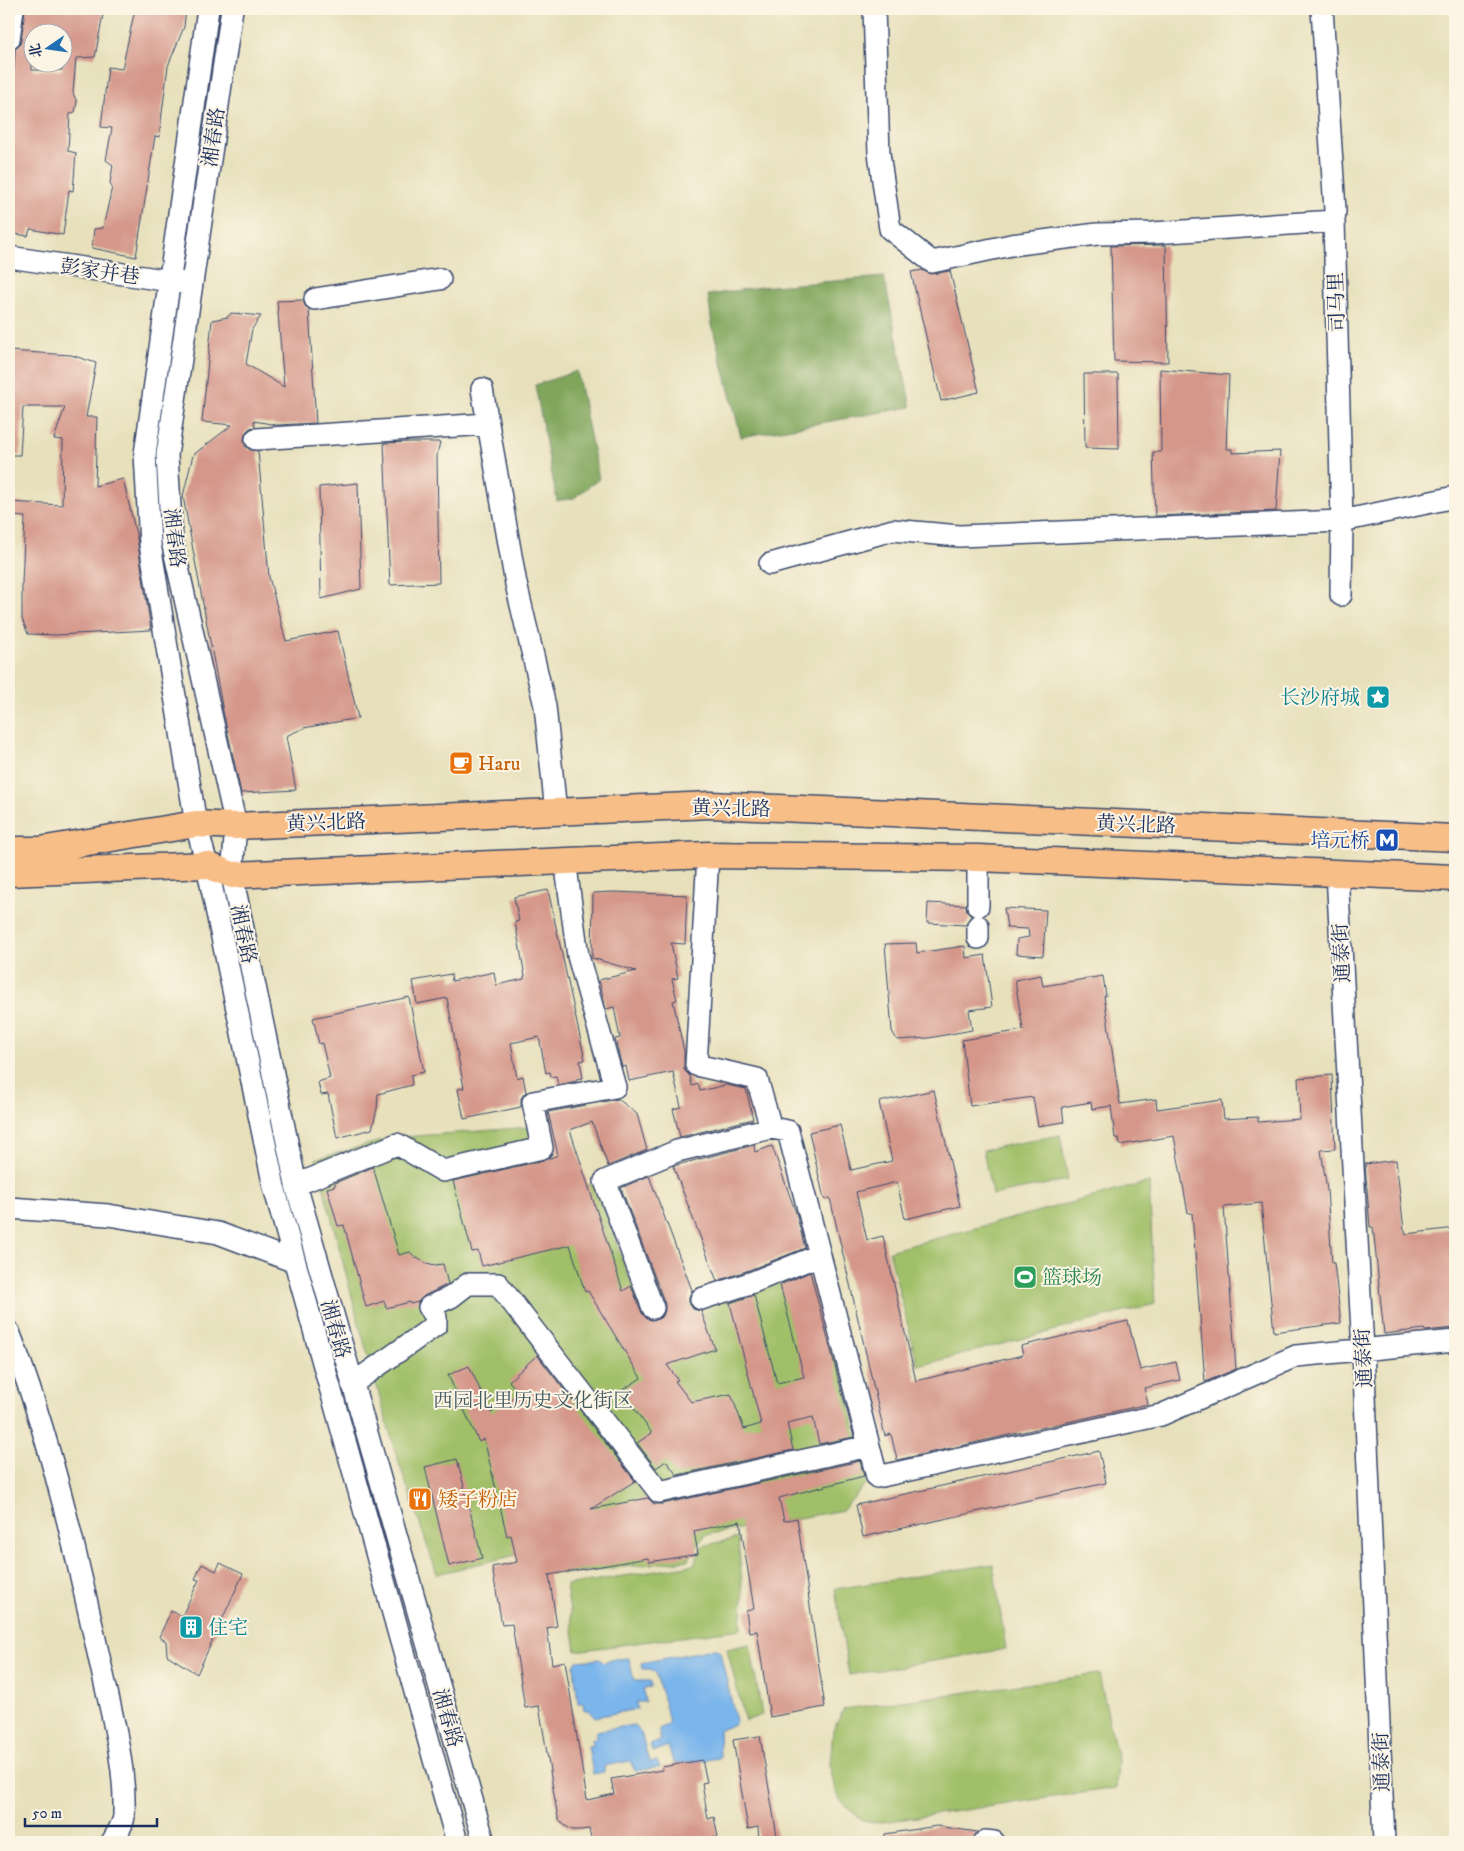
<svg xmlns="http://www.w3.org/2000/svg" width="1464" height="1851" viewBox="0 0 1464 1851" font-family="'IM FELL DW Pica','Noto Serif SC',serif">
<rect width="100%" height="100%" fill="#fcf5e5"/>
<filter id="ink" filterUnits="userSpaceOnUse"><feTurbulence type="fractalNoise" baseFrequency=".02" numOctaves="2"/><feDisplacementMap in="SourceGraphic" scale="10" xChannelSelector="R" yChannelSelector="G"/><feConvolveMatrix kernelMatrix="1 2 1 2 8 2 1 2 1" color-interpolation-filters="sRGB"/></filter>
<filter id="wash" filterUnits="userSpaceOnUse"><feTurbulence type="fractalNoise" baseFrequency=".0096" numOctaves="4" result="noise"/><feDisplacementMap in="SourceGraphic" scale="20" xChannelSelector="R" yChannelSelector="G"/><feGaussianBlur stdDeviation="1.12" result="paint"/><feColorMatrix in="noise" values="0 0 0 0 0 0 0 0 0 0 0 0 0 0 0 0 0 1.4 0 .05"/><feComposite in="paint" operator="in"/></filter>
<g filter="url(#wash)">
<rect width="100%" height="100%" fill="#e7e0bb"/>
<!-- green -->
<path fill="#a0bf67" stroke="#5e7762" d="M 531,1127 L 551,1191 L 595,1184 L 629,1278 L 654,1316 L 814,1261 L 868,1481 L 843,1510 L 705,1535 L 688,1560 L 562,1574 L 553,1546 L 437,1574 L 396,1454 L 359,1324 L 316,1159 L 391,1138 Z
M 1060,1135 L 1068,1180 L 992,1195 L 983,1150 Z
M 1149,1182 L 1155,1304 L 918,1366 L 889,1251 Z
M 738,1538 L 743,1598 L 741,1629 L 576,1651 L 566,1585 L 694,1565 L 702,1546 Z
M 993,1564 L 1006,1649 L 849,1675 L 835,1589 Z
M 750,1644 L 762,1715 L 745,1721 L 727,1649 Z
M 1099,1674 L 1118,1761 L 1116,1788 L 876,1823 L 862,1820 L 840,1801 L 833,1780 L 830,1765 L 833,1730 L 844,1709 Z"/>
<!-- forest -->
<path fill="#80a65c" stroke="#4e6a5d" d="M 884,277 L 911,407 L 741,437 L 712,325 L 708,295 L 760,287 Z
M 577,371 L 599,479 L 574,498 L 557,501 L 535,385 Z"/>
<!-- water -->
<path fill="#7ab5eb" stroke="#4a72a4" d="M 713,1649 L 716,1649 L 720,1652 L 736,1721 L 734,1725 L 719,1730 L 720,1758 L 674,1764 L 668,1746 L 653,1752 L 650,1745 L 660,1741 L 659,1729 L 669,1724 L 666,1709 L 655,1671 L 650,1669 L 642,1669 L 641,1663 Z
M 629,1658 L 634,1681 L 650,1681 L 651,1687 L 643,1689 L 645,1702 L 636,1702 L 637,1709 L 595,1717 L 589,1710 L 584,1710 L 583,1703 L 578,1703 L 574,1666 L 577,1661 L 600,1659 L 604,1663 L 614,1659 Z
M 634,1725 L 641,1732 L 649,1762 L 657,1761 L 660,1767 L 635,1771 L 630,1761 L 604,1766 L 604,1772 L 593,1774 L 588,1746 L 593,1745 L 592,1739 L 597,1738 L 596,1731 Z"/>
<g id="blocks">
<!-- building -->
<path fill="#d4978a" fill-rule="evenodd" d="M 25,9 L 104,9 L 95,57 L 76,58 L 73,93 L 77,102 L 75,112 L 70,114 L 68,151 L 76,153 L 73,191 L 69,190 L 63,235 L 30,229 L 28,236 L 9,233 L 9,209 L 14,170 L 9,169 L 9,137 L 15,54 L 15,49 L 19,46 L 21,41 ZM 32,32 L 66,32 L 62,57 L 62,70 L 32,70 Z
M 135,9 L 186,9 L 184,27 L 168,66 L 159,137 L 155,136 L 136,257 L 92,248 L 94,229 L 103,228 L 112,187 L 110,183 L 113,165 L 106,160 L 112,128 L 101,127 L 108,67 L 122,69 Z
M 1166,245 L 1168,362 L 1114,361 L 1111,246 Z
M 922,270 L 930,274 L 950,271 L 979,392 L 941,401 L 911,272 Z
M 303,300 L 305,306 L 309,309 L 316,423 L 277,425 L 254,421 L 255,427 L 250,428 L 245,433 L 244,440 L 245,446 L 250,450 L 258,451 L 269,577 L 286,641 L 338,631 L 358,718 L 304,728 L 286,736 L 296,790 L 241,793 L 223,711 L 183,496 L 193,455 L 232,425 L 202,422 L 212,320 L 228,317 L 231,313 L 261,316 L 252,329 L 246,364 L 284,387 L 277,301 Z
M 9,351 L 71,355 L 96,363 L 86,417 L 97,417 L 95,486 L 123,479 L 137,538 L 151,630 L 56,635 L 28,634 L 22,619 L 22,583 L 25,517 L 9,516 L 9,502 L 62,505 L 63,440 L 54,439 L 65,407 L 23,407 L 20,455 L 9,455 Z
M 1160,369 L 1229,375 L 1226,449 L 1232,449 L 1232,453 L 1280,451 L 1276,511 L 1155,516 L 1153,452 L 1161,452 Z
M 1084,374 L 1118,374 L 1119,449 L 1085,448 Z
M 410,442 L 440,442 L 437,455 L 439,583 L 390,585 L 384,443 Z
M 358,483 L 361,589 L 321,599 L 319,487 Z
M 548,890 L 585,1060 L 580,1061 L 583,1078 L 576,1079 L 577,1081 L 558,1085 L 556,1076 L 551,1077 L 550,1072 L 546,1073 L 539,1037 L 511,1043 L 517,1078 L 523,1076 L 526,1092 L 521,1098 L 521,1107 L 464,1119 L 458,1089 L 464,1088 L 447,998 L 417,1004 L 413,981 L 451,974 L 452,981 L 494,972 L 496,985 L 524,979 L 524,976 L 525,976 L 515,922 L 519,921 L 514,897 Z
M 614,892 L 687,895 L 685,944 L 671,943 L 678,978 L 672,979 L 677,1000 L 673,1001 L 684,1051 L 684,1070 L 690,1076 L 692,1086 L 698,1084 L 700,1091 L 726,1085 L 746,1089 L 753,1119 L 680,1137 L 673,1109 L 681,1107 L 673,1072 L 629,1081 L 626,1066 L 622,1067 L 615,1039 L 620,1038 L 614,1007 L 606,1009 L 599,980 L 636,971 L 592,958 L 593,893 Z
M 928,903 L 966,905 L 967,912 L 971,916 L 966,925 L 927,923 Z
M 1004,908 L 1046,910 L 1043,956 L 1016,954 L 1017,939 L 1029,937 L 1028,929 L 1007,928 Z
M 916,943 L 917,953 L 965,946 L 966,958 L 985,955 L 992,1007 L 969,1010 L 972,1030 L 929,1038 L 897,1040 L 892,1031 L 885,944 Z
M 1041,975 L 1043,986 L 1103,976 L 1106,996 L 1104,996 L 1120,1104 L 1156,1099 L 1157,1109 L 1222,1100 L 1224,1119 L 1258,1117 L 1258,1122 L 1300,1119 L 1298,1078 L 1332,1075 L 1335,1149 L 1321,1150 L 1327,1190 L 1332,1263 L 1334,1263 L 1341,1323 L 1274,1332 L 1261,1203 L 1224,1207 L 1236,1369 L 1205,1382 L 1192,1213 L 1188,1213 L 1174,1136 L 1120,1145 L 1119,1138 L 1115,1138 L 1111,1106 L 1092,1109 L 1091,1102 L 1062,1107 L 1064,1122 L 1038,1126 L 1033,1097 L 970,1106 L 962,1040 L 1023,1030 L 1015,980 Z
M 409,997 L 424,1072 L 411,1075 L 412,1085 L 378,1094 L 377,1109 L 372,1129 L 337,1138 L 328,1094 L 321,1095 L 318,1082 L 330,1078 L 322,1043 L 319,1044 L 313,1018 Z
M 934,1090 L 960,1206 L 905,1219 L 897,1182 L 856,1192 L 867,1240 L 883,1236 L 916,1381 L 1023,1355 L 1021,1346 L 1128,1321 L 1140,1370 L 1176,1362 L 1180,1380 L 1144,1388 L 1148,1404 L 897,1460 L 891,1434 L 885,1436 L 830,1198 L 824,1199 L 809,1132 L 840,1125 L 851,1170 L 892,1161 L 879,1102 Z
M 618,1099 L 637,1114 L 647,1150 L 608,1166 L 592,1122 L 570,1130 L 623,1291 L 631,1286 L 642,1313 L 646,1318 L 651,1320 L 658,1319 L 663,1316 L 665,1310 L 665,1304 L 621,1188 L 649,1176 L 692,1290 L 689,1297 L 689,1303 L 693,1309 L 701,1311 L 715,1349 L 667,1365 L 678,1380 L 675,1381 L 691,1402 L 731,1394 L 744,1429 L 761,1424 L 730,1303 L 754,1295 L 777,1383 L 804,1377 L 780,1285 L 810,1272 L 854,1437 L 819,1444 L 813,1417 L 787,1423 L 793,1450 L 677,1475 L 666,1461 L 656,1468 L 637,1443 L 652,1433 L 621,1391 L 641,1378 L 588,1291 L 585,1292 L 570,1245 L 482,1266 L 478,1251 L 472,1252 L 453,1181 L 545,1160 L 558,1155 L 548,1112 Z
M 754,1145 L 755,1152 L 772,1146 L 796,1213 L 805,1248 L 749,1270 L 717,1281 L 673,1166 Z
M 1396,1160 L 1404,1230 L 1405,1230 L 1406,1234 L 1455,1228 L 1455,1328 L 1425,1331 L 1424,1329 L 1384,1334 L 1373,1227 L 1370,1227 L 1365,1164 Z
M 373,1167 L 399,1255 L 410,1252 L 415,1257 L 426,1263 L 435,1265 L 443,1264 L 448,1284 L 424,1296 L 418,1302 L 410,1304 L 410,1302 L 386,1308 L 384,1301 L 366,1307 L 344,1225 L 338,1226 L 327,1188 L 335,1186 L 335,1183 Z
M 537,1355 L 635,1481 L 591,1509 L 648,1498 L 654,1504 L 662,1504 L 860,1461 L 864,1476 L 779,1498 L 784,1521 L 797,1518 L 825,1707 L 770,1717 L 757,1631 L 749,1632 L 746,1611 L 754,1609 L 740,1521 L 694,1531 L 698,1554 L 649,1562 L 648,1558 L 549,1575 L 557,1626 L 547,1628 L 552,1664 L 565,1661 L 587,1800 L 614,1794 L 611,1779 L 662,1770 L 662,1767 L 702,1760 L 707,1782 L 702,1783 L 708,1819 L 714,1817 L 718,1837 L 691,1842 L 592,1842 L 589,1829 L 580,1830 L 572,1830 L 564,1825 L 558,1818 L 539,1706 L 525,1708 L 512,1624 L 502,1625 L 492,1567 L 517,1562 L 511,1535 L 507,1536 L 484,1439 L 479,1442 L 448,1375 L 469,1366 L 491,1413 L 519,1393 L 509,1381 Z
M 1099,1451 L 1106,1483 L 863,1537 L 856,1505 Z
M 457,1459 L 482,1558 L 449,1566 L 425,1467 Z
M 220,1563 L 243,1574 L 197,1674 L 167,1655 L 166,1641 L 159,1637 L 171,1611 L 182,1616 L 199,1580 L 195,1579 L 202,1564 L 216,1571 Z
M 760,1736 L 778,1842 L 759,1842 L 758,1827 L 748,1829 L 733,1740 Z
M 937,1826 L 977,1832 L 973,1839 L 973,1842 L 885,1842 L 885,1834 Z"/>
</g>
</g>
<g filter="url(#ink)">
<use href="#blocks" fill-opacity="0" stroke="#3a4a6c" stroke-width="1"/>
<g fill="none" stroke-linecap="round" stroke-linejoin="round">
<!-- minor casing -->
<g stroke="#3a4a6c" stroke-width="24">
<path id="minor" d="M 208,9 L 145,454 L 150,544 L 196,824 L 207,865 L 274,1187 L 457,1842
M 232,9 L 167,455 L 172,541 L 236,826 L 232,875 L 296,1185 L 484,1842
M 874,9 L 879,153 L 890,229 L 932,262 L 1011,245 L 1097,234 L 1153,233 L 1334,221
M 1322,9 L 1335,210 L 1334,221 L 1342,521 L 1341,595
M 9,39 L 13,9
M 9,257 L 184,283
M 315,299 L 440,279
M 482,389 L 516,584 L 545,706 L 556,812
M 256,439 L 488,424
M 770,564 L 893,530 L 959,536 L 1342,521 L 1455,497
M 708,855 L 696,1065 L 757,1079 L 771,1128 L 788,1131 L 877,1477 L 1161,1415 L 1296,1356 L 1455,1341
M 978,858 L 978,906
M 1337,873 L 1363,1350 L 1384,1842
M 978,938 L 978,926
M 296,1185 L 397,1144 L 443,1171 L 542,1148 L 533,1102 L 615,1087 L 578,956 L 565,860
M 9,1208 L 108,1215 L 218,1233 L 295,1262
M 701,1299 L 753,1282 L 820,1255
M 653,1308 L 605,1181 L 677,1151 L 771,1128
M 9,1332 C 50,1436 75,1548 99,1657 C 110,1708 126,1762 124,1815 C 124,1823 116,1835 112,1842
M 352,1384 L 436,1325 L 436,1317 L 429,1307 L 451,1297 L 468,1284 L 498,1284 L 659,1492 L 869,1446
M 985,1841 L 994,1842"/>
</g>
<!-- major casing -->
<g stroke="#3a4a6c" stroke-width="29">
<path id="major" d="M 9,850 L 40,850 L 196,824 L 236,826 L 711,805 L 1455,838
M 9,873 L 207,865 L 232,875 L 708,855 L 978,858 L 1455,878"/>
</g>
<!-- minor -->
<use href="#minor" stroke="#fff" stroke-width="21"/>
<!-- major -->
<use href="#major" stroke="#f7be88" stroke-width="26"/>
</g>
</g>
<!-- icons -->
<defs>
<g id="sight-square" transform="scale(1.25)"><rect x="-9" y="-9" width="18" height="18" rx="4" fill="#0f9aa8" stroke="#fcf5e5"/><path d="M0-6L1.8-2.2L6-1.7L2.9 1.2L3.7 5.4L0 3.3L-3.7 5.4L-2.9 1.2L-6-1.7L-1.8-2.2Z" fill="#fff"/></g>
<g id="cafe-square" transform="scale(1.25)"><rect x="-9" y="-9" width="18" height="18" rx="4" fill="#e8710a" stroke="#fcf5e5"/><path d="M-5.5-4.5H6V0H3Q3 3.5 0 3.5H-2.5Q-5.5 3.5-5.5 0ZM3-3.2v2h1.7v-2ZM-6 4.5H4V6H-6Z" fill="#fff"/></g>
<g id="metro-square" transform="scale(1.25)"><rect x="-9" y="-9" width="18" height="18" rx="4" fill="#1a4fb4" stroke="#fcf5e5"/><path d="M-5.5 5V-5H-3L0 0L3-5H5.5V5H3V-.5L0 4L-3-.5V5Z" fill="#fff"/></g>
<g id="stadium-square" transform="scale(1.25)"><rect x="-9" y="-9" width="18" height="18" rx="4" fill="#2e9e5b" stroke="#fcf5e5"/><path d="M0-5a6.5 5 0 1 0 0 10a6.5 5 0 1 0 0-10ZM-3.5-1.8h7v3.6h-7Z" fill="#fff"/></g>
<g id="restaurant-square" transform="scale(1.25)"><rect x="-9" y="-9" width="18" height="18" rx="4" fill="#e8710a" stroke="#fcf5e5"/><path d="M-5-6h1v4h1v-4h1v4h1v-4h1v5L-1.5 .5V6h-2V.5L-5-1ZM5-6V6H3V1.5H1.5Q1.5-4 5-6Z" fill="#fff"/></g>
<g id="building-square" transform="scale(1.25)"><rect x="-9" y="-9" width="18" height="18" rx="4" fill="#0f9aa8" stroke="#fcf5e5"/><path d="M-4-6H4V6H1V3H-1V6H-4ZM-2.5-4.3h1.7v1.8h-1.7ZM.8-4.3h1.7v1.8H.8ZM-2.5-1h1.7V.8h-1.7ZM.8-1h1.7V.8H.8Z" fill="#fff"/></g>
</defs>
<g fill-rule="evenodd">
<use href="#sight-square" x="1378" y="697"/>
<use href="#cafe-square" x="461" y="763"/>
<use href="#metro-square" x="1387" y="840"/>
<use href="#stadium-square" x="1025" y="1277"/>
<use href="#restaurant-square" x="420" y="1499"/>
<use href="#building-square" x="191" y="1627"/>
</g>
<g text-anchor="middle" stroke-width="4" stroke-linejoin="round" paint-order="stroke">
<!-- street labels -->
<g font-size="20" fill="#1b2f5e" stroke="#fcf5e5">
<text transform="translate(213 137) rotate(-82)" y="7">湘春路</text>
<text transform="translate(100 271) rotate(8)" y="7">彭家并巷</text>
<text transform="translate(1336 302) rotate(-92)" y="7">司马里</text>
<text transform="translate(175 538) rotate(83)" y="7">湘春路</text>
<text transform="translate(731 808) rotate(1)" y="7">黄兴北路</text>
<text transform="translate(326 822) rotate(-2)" y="7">黄兴北路</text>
<text transform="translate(1136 824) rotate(2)" y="7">黄兴北路</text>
<text transform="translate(244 934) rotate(78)" y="7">湘春路</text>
<text transform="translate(1341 953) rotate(-93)" y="7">通泰街</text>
<text transform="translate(336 1329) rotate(74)" y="7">湘春路</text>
<text transform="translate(1363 1358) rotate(-93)" y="7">通泰街</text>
<text transform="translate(448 1718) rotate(74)" y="7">湘春路</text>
<text transform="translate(1381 1762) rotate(-92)" y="7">通泰街</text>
</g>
<!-- culture labels -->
<g font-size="20" fill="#0d838f" stroke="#fcf5e5" text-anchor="end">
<text x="1360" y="704">长沙府城</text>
<text x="208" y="1634" text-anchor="start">住宅</text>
</g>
<!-- food labels -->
<g font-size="20" fill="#c56008" stroke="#fcf5e5" text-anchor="start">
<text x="478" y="770">Haru</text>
<text x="438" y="1506">矮子粉店</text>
</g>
<!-- transit labels -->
<g font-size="20" fill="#164399" stroke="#fcf5e5" text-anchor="end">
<text x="1370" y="847">培元桥</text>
</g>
<!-- leisure labels -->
<g font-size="20" fill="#27864d" stroke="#fcf5e5" text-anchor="start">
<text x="1042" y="1284">篮球场</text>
</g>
<!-- park labels -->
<g font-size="20" fill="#435a61" stroke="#fcf5e5">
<text x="533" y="1407">西园北里历史文化街区</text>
</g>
</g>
<!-- margin -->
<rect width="1464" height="1851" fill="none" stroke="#fcf5e5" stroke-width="30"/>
<!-- north arrow -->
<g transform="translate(48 48) rotate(257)"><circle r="24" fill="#fcf5e5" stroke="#a2a6af"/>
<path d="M0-4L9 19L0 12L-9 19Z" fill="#1f6fb2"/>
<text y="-8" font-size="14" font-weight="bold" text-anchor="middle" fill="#1b2f5e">北</text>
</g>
<!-- scale -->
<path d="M25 1818v8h132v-8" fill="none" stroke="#1b2f5e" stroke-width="2.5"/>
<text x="32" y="1818" font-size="15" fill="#1b2f5e" stroke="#fcf5e5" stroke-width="4" paint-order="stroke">50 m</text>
</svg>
